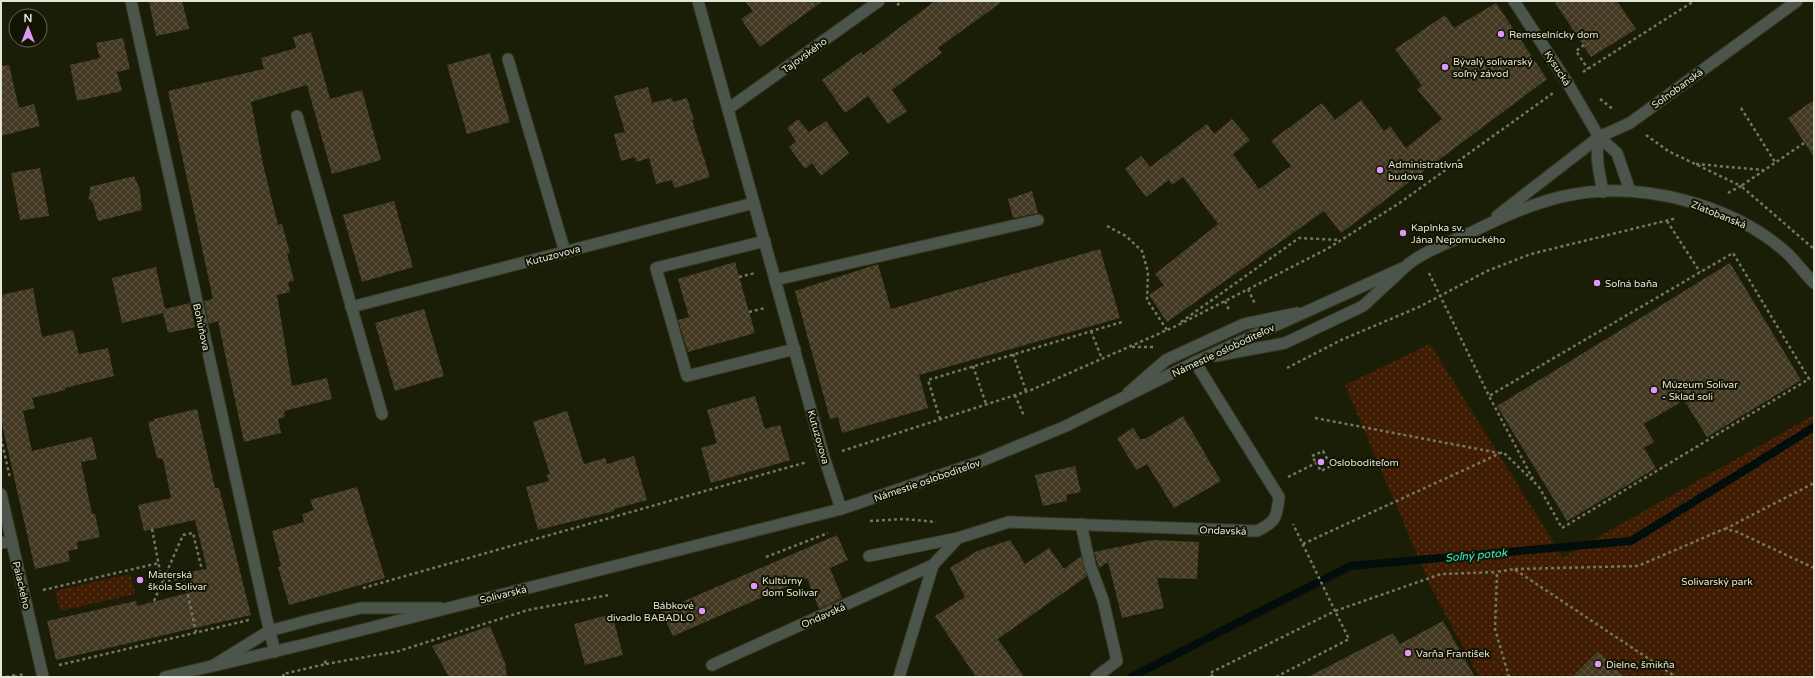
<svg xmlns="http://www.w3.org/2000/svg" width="1815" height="678" viewBox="0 0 1815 678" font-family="'Varela Round',sans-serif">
<defs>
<pattern id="park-dots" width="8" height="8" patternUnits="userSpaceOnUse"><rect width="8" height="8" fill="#3f1c02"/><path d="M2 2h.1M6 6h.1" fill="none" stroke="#5a3d26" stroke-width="1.8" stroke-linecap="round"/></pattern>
<pattern id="building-cross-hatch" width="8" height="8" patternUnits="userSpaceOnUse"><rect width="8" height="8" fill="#433822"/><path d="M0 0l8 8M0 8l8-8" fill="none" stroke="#5e5541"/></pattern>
</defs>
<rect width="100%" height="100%" fill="#1b1e07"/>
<!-- park -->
<path fill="url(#park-dots)" d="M 1430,344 L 1563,557 L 1814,415 L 1814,677 L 1479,677 L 1432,589 L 1345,385 Z
M 130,574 L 135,594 L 60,611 L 55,591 Z"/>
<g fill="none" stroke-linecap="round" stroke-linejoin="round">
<!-- stream -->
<path stroke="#010e0b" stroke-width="8" d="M 1131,677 L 1350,566 L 1631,541 L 1814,427"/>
</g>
<!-- building -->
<path fill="url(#building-cross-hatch)" d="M 149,1 L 182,1 L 189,29 L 156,36 Z
M 745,1 L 823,1 L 760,47 L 741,19 L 753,11 Z
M 935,1 L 1003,1 L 938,48 L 942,53 L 892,90 L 907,111 L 888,124 L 868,96 L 845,113 L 822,80 L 861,52 L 863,55 Z
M 1554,1 L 1617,1 L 1636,29 L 1591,57 Z
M 1496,3 L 1547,79 L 1341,233 L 1324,211 L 1167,322 L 1149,295 L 1164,285 L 1155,274 L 1218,224 L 1183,177 L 1172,185 L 1169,180 L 1146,197 L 1125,169 L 1141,156 L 1150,167 L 1207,124 L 1214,134 L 1232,119 L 1250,140 L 1233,154 L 1259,189 L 1291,166 L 1271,141 L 1322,103 L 1335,120 L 1361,100 L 1384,131 L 1390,126 L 1406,148 L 1442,119 L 1417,89 L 1422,86 L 1395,49 L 1445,15 L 1454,28 Z
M 311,32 L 330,99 L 362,90 L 381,160 L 332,174 L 307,85 L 251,102 L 263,164 L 278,225 L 282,224 L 290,253 L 287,254 L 294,281 L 288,282 L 290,292 L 277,295 L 292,386 L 327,378 L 332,399 L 284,411 L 285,417 L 278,419 L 281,433 L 244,442 L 218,321 L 209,324 L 204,301 L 213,299 L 168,91 L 264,69 L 261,58 L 296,48 L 293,37 Z
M 123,38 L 130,69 L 117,72 L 122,91 L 77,101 L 70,65 L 100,58 L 96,43 Z
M 490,53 L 510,122 L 467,134 L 447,65 Z
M 9,65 L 19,108 L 34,104 L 40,126 L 1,136 L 1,66 Z
M 648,87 L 652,103 L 672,98 L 673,102 L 687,98 L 694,120 L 692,120 L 710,177 L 675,188 L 671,180 L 656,184 L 649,158 L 636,162 L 635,157 L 621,161 L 614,134 L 625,132 L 614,96 Z
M 1814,100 L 1814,157 L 1788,118 Z
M 798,119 L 809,132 L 826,121 L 849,153 L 821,176 L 812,163 L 805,169 L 789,147 L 796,141 L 787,128 Z
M 40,168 L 49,216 L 20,220 L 11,173 Z
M 134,176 L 140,190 L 142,210 L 98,221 L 93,203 L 88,198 L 90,193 L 90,187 Z
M 1032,191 L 1038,213 L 1013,218 L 1008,199 Z
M 394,201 L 413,267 L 362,282 L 343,215 Z
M 1100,249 L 1120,318 L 919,375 L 928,408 L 842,433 L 838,417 L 830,419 L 795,291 L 878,264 L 891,309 Z
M 735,262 L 755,333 L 688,352 L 678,320 L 689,317 L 678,279 Z
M 1730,263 L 1801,380 L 1707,437 L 1684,400 L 1644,424 L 1654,442 L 1644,448 L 1656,468 L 1567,521 L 1497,406 Z
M 156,267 L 165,309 L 190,303 L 195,327 L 168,333 L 163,313 L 122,323 L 112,278 Z
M 33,288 L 42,337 L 73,330 L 79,354 L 108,348 L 114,376 L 65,388 L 65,390 L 32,398 L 35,408 L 23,411 L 32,451 L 92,437 L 97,459 L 81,462 L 92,514 L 95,514 L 100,537 L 77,542 L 78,549 L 68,551 L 70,561 L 35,569 L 1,420 L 1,295 Z
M 424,309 L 444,376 L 395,391 L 375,323 Z
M 755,396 L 765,429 L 780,425 L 790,460 L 711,483 L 701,448 L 717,443 L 707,410 Z
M 197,409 L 215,488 L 219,488 L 251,615 L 56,660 L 47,621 L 136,601 L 137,606 L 192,592 L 189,572 L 207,569 L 195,520 L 144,531 L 138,505 L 171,498 L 163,459 L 157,458 L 148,422 L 154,421 L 154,419 Z
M 567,411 L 584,464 L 605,458 L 607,464 L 634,456 L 647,500 L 614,509 L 614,511 L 538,530 L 526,487 L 549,481 L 547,475 L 550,474 L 533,422 Z
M 1183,416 L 1221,481 L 1174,508 L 1147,464 L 1136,470 L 1117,438 L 1133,428 L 1140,439 L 1145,439 Z
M 1075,466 L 1081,492 L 1066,495 L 1067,501 L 1043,506 L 1035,475 Z
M 357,487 L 385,578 L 289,605 L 278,567 L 281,566 L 272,531 L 304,522 L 302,514 L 314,510 L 310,500 Z
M 837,535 L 848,560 L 830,568 L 842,598 L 819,609 L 807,578 L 673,636 L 661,611 Z
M 1010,540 L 1025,564 L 1049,548 L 1064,569 L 1081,556 L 1087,576 L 998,639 L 1024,677 L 976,677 L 935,616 L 965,597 L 950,568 L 977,551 Z
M 1152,540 L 1199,542 L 1197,579 L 1157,578 L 1164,608 L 1122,618 L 1108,562 L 1099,568 L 1094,552 Z
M 612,614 L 623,655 L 585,665 L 574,624 Z
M 1443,621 L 1475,677 L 1308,677 L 1393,633 L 1400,644 Z
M 490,626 L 505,663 L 507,677 L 449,677 L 432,646 Z
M 1598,651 L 1624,677 L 1572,677 Z"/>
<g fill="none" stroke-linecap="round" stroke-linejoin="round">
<!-- service casing -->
<g stroke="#373a24" stroke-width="13">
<path id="service" d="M 508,59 L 565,252
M 297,116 L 382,414
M 765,241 L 656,268 L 687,376 L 795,349
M 775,280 L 1038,220
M 1215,356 L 1285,343 L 1363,306 L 1403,269
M 1128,393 L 1166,360 L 1244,324 L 1297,313
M 1081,524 L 1090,565 L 1103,600 L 1117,661 L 1096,677
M 1,543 L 12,541
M 869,556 L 958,538
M 214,665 L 269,631 L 314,619 L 361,608 L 440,608
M 712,665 L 933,565"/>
</g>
<!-- minor casing -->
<g stroke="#373a24" stroke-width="13">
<path id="minor" d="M 131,1 L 266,616 L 275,652
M 698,1 L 824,457 L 841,509
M 728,109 L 879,1
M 351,307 L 754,203
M 1,494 L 43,677
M 899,677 L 933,565 L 958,538 L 1009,522 L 1257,531 C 1276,522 1277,517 1279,497 L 1195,362"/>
</g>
<!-- tertiary casing -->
<g stroke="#373a24" stroke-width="13">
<path id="tertiary" d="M 1514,1 L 1567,82 L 1599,137 L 1617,153 L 1630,191
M 1599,137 C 1595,156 1599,172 1603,192
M 1497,216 L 1599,137 L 1630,123 L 1797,1
M 165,677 L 302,645 L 841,509 L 979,462 L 1066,426 L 1195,362 L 1405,267 C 1421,252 1453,241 1474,231 C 1504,216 1537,201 1570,195 C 1642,181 1733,204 1788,254 C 1797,263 1805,274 1814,283"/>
</g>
<!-- path -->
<path stroke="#737663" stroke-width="2.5" stroke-dasharray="3 3" stroke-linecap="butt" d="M 897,5 L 903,1
M 1584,45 L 1576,51 L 1588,69
M 1583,72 L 1694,1
M 1600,99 L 1614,110
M 1741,108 L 1775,162
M 1646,135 L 1668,151 L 1741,186 L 1726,194
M 1804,143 L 1741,186 L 1814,249
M 1696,164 L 1763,170
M 1667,221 L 1700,272
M 1107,226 L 1126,236 L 1142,251 L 1148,272 L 1147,300 L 1167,330
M 1429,273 L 1489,396 L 1535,483 L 1539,487 L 1562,528 L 1809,379 L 1733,253 L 1489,396
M 739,277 L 755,273
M 1248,289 L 1255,304
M 1225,301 L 1229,310
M 749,312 L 765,308
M 1181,322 L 1299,238 L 1340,240
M 1091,331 L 1102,359
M 1132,347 L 1153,347
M 1013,354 L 1026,391
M 973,366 L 986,404
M 1287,368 L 1341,340 L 1419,307 L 1487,271 L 1531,254 L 1677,218
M 1015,395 L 1024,416
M 1315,418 L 1499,453
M 940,419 L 928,380 L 1122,322
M 1,438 L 10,478
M 842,451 L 1031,390 L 1174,327 L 1327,249 L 1401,202 L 1553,93
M 1288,477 L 1316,463 L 1321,471 L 1331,466 L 1323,451 L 1312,456 L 1316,463
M 870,521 L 904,519 L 936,522
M 152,529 L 162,582 L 189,576
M 1725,529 L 1814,483
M 1303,544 L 1503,452 L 1532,480
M 766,557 L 828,533
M 1515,569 L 1638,566 L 1724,529 L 1735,531 L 1814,568
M 184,577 L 196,632
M 363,588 L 807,462
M 43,590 L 159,563
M 154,601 L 183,535 L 193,533 L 202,570
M 326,664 L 399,651 L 528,610 L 609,595
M 59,665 L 249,620
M 6,677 L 15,675
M 14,677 L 23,674
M 284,677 L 283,674 L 326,664 L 324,658
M 1213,677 L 1210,673 L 1335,611 L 1293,524
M 1276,677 L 1349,639 L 1335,611 L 1441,574 L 1497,572
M 1509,677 L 1495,629 L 1497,572 L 1514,569 L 1676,677"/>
<!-- service -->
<use href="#service" stroke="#4c554c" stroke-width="11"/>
<!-- minor -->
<use href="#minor" stroke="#4c554c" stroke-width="11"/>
<!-- tertiary -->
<use href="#tertiary" stroke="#4c554c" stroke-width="11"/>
</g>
<!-- markers -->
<g fill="#dd99f4" stroke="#121401" stroke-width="1.5">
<circle cx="1501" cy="34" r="4"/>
<circle cx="1445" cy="67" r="4"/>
<circle cx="1380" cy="170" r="4"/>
<circle cx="1403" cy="233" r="4"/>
<circle cx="1597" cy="283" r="4"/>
<circle cx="1654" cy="390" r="4"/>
<circle cx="1321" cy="462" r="4"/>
<circle cx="140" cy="580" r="4"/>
<circle cx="754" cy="586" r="4"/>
<circle cx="702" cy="611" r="4"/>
<circle cx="1408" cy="653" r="4"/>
<circle cx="1598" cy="664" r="4"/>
</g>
<g text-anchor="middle" stroke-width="4" stroke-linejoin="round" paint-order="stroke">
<!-- poi labels -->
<g font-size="10" fill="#e2e5d7" stroke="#121401" text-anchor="start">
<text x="1509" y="38">Remeselnícky dom</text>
<text x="1453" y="65">Bývalý solivarský<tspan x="1453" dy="12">soľný závod</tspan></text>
<text x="1388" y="168">Administratívna<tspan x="1388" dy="12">budova</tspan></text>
<text x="1411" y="231">Kaplnka sv.<tspan x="1411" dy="12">Jána Nepomuckého</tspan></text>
<text x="1605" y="287">Soľná baňa</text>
<text x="1662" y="388">Múzeum Solivar<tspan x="1662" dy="12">- Sklad soli</tspan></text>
<text x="1329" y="466">Osloboditeľom</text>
<text x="148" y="578">Materská<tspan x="148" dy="12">škola Solivar</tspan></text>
<text x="762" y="584">Kultúrny<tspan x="762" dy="12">dom Solivar</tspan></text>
<text x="694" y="609" text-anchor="end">Bábkové<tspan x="694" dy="12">divadlo BABADLO</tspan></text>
<text x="1416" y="657">Varňa František</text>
<text x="1606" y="668">Dielne, šmikňa</text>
</g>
<!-- street labels -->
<g font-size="10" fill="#e2e5d7" stroke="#121401">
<text transform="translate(804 55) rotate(-36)" y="4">Tajovského</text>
<text transform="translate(1558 68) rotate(57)" y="4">Kysucká</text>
<text transform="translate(1677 88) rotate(-36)" y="4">Soľnobanská</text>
<text transform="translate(1719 214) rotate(22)" y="4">Zlatobanská</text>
<text transform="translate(553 255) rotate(-15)" y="4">Kutuzovova</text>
<text transform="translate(202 327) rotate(78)" y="4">Bohúňova</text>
<text transform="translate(1223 350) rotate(-25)" y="4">Námestie osloboditeľov</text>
<text transform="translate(819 437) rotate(74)" y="4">Kutuzovova</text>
<text transform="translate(927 480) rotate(-19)" y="4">Námestie osloboditeľov</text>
<text transform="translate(1223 530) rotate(2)" y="4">Ondavská</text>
<text transform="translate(22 585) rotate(77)" y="4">Palackého</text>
<text transform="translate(503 594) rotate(-14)" y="4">Solivarská</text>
<text transform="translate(823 615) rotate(-24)" y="4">Ondavská</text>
</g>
<!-- park labels -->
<g font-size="10" fill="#f2dccf" stroke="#121401">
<text x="1717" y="585">Solivarský park</text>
</g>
<!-- water labels -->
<g font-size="11" font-style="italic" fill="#32f4d6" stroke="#121401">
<text transform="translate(1476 555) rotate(-5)" y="4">Soľný potok</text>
</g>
</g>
<!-- border -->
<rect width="1815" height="678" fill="none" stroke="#e2e5d7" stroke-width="4"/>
<!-- north arrow -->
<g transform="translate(28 28)"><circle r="19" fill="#121401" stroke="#656857"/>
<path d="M0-3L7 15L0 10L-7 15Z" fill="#dd99f4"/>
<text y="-6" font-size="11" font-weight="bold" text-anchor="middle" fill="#e2e5d7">N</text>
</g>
</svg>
